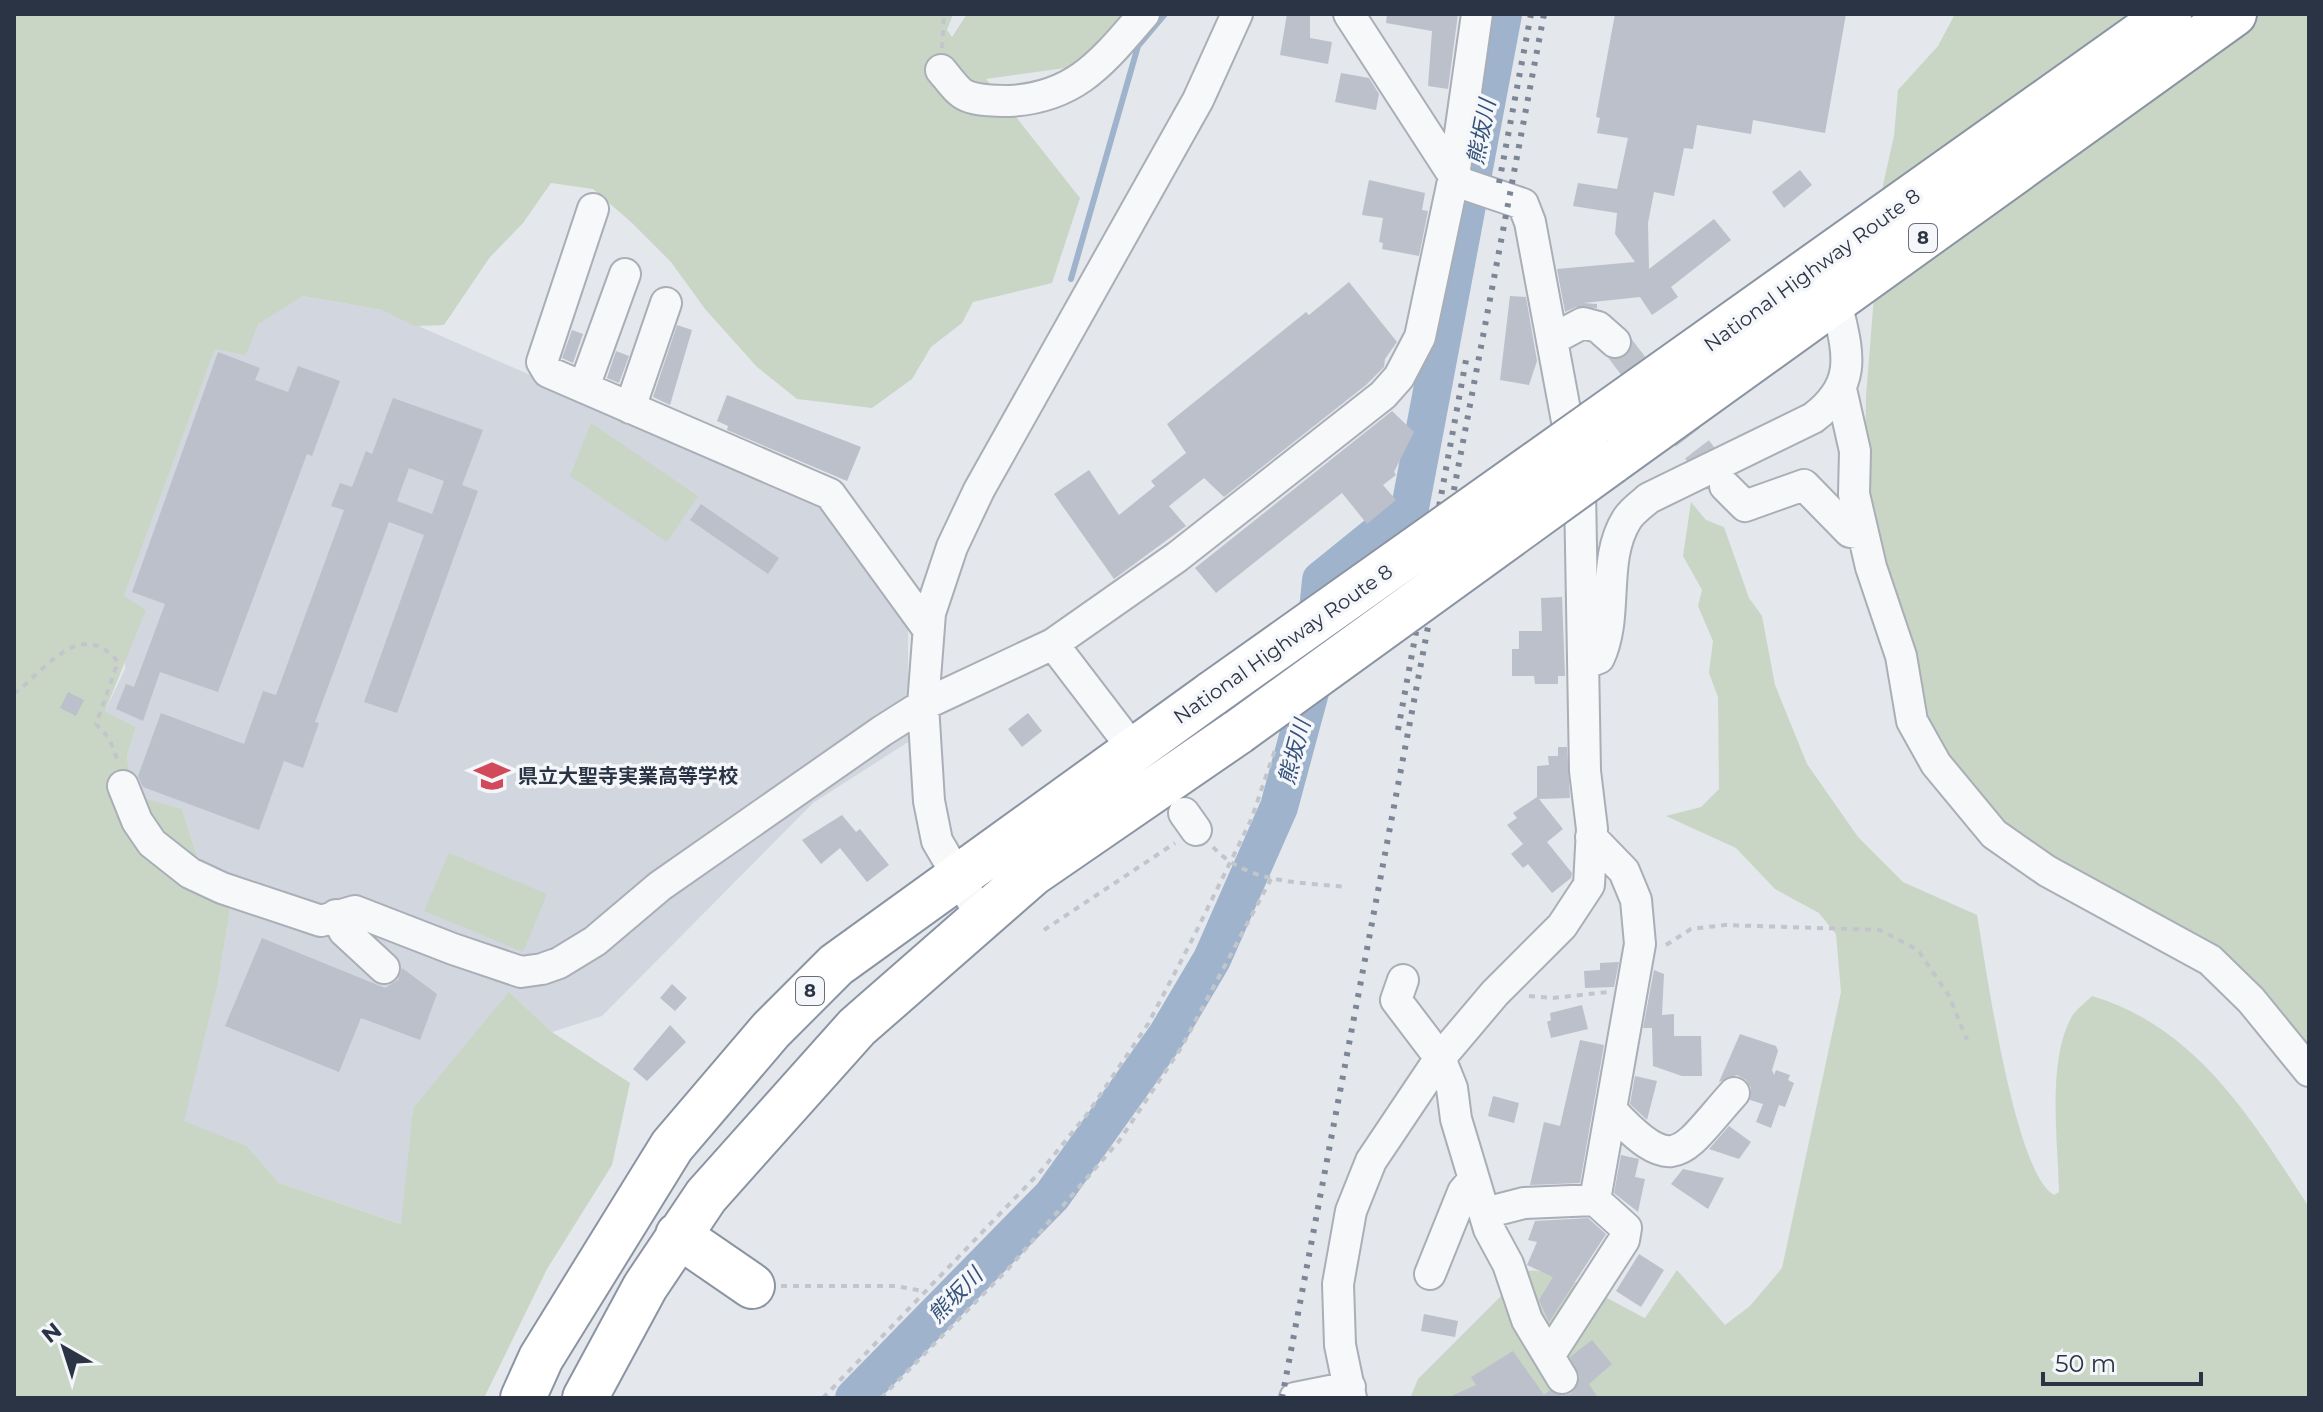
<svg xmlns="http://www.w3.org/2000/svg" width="2323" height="1412" viewBox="0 0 2323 1412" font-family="Montserrat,'Noto Sans JP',sans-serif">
<rect width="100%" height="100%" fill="#e4e7ec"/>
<!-- built -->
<path fill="#d2d6de" d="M 303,296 L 382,310 L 822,503 L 908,622 L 908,742 L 813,803 L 602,1016 L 552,1032 L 510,993 L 413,1108 L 402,1224 L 279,1183 L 247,1146 L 183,1121 L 218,983 L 230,910 L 206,885 L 182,809 L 132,796 L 127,756 L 136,727 L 105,711 L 125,669 L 124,596 L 215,349 Z"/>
<!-- green -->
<path fill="#c9d6c5" d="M 14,14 L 953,14 L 947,30 L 952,37 L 967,14 L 1131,14 L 1087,65 L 986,79 L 1080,198 L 1052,283 L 973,302 L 962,323 L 931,347 L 912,379 L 872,408 L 797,399 L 757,367 L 705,309 L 671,262 L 631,222 L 593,189 L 551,183 L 523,223 L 490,257 L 444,325 L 415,326 L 382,310 L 303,296 L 258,324 L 246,355 L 215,349 L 124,596 L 146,610 L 105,711 L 136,727 L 127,756 L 132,795 L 182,809 L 206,885 L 230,910 L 218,983 L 184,1121 L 247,1146 L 279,1183 L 401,1224 L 413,1108 L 509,992 L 552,1032 L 630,1083 L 612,1165 L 547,1269 L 484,1398 L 14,1398 Z
M 1955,14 L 2309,14 L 2309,1056 L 2204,943 L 2166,919 L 2072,873 L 2003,825 L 1922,724 L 1864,503 L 1866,396 L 1883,185 L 1894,136 L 1898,90 L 1938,46 Z
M 591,423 L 698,496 L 667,542 L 570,476 Z
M 1691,502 L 1706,520 L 1724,527 L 1749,598 L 1762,616 L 1775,685 L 1807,764 L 1858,837 L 1903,882 L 1977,915 C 1986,966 2014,1172 2054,1195 L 2059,1192 C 2058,1142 2047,1063 2071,1018 C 2075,1010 2085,1003 2092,996 C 2197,1027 2252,1120 2309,1207 L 2309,1398 L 1410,1398 L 1418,1379 L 1526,1271 C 1554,1265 1617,1304 1645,1318 L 1677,1270 L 1725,1325 L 1750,1306 L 1782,1268 L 1841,992 L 1836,934 L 1819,913 L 1775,889 L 1736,848 L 1666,816 L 1701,807 L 1719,789 L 1718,697 L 1709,673 L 1713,641 L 1698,606 L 1702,590 L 1683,556 Z
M 449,853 L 547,894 L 523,952 L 424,911 Z"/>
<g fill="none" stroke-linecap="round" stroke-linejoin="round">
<!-- stream -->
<path stroke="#9fb4cc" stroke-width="6" d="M 1071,279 L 1138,46 L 1165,14"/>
<!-- river -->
<path stroke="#9fb4cc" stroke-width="38" d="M 854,1398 L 1052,1196 L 1167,1035 L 1212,959 L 1279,807 L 1310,692 L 1321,580 L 1410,508 L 1503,14"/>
</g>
<!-- building -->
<path fill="#bbc0ca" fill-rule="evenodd" d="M 1287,14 L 1310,14 L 1310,38 L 1332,42 L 1328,64 L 1280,55 Z
M 1387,14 L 1458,14 L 1448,89 L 1428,86 L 1432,31 L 1386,23 Z
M 1615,14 L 1846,14 L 1825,133 L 1753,120 L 1751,134 L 1697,125 L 1693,149 L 1684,148 L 1674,196 L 1654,192 L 1648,223 L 1649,269 L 1714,219 L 1731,240 L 1671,287 L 1678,297 L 1652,315 L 1640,297 L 1583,303 L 1597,304 L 1597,308 L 1576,307 L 1565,312 L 1557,269 L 1635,262 L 1615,234 L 1617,213 L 1573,206 L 1578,183 L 1617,189 L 1628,138 L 1597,133 L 1600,118 L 1596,117 Z
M 1341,73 L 1369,78 L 1379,94 L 1376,110 L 1335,102 Z
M 1800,170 L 1812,185 L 1784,208 L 1772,192 Z
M 1369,180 L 1425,193 L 1422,210 L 1428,211 L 1419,256 L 1382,249 L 1383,243 L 1379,242 L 1383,218 L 1362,215 Z
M 1349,282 L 1397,342 L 1385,359 L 1384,367 L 1366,385 L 1224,497 L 1204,478 L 1169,506 L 1186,526 L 1114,579 L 1054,494 L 1089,470 L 1119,515 L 1155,486 L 1151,481 L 1186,453 L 1167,424 L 1306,312 L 1309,315 Z
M 1510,296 L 1526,297 L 1537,361 L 1529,385 L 1500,380 Z
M 677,325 L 692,330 L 670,405 L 653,397 Z
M 572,330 L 583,334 L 573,363 L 562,358 Z
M 616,351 L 629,356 L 619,383 L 607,378 Z
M 218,352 L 260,368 L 255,380 L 288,392 L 298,366 L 340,381 L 312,456 L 307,454 L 218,692 L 160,672 L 143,721 L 116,709 L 126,684 L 134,687 L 165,604 L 132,592 Z
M 727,395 L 861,447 L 847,481 L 727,430 L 728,426 L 717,421 Z
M 393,398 L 483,430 L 462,485 L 478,491 L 397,713 L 364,702 L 424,535 L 389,522 L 315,722 L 319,723 L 303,768 L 284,761 L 259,830 L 143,787 L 138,776 L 161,713 L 244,744 L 263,691 L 276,695 L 344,510 L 331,506 L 340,483 L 352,487 L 366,451 L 372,454 ZM 409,468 L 444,481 L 432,514 L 397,501 Z
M 1392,411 L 1414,432 L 1394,472 L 1396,475 L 1383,485 L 1396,500 L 1367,524 L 1342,493 L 1216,593 L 1195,568 Z
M 701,504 L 779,558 L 768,574 L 690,520 Z
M 1562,597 L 1565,676 L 1558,676 L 1558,684 L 1535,684 L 1534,676 L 1512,676 L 1512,649 L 1519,649 L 1519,631 L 1542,631 L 1541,598 Z
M 68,692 L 84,700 L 76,716 L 60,708 Z
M 1028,713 L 1042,731 L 1022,747 L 1008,729 Z
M 1558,747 L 1567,747 L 1570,798 L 1539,799 L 1563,829 L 1547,842 L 1572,873 L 1571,878 L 1552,893 L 1528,864 L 1523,868 L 1511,854 L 1523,844 L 1507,825 L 1517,818 L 1513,813 L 1537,797 L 1537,766 L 1549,765 L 1548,756 L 1558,756 Z
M 842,815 L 856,832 L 860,829 L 889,865 L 867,882 L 840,848 L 821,864 L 802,840 Z
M 262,938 L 385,988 L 398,980 L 402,968 L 437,994 L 420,1040 L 361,1018 L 339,1072 L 225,1026 Z
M 1619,962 L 1614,987 L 1585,988 L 1584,971 L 1600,970 L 1600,963 Z
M 1654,970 L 1664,974 L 1662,1015 L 1674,1014 L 1674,1036 L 1701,1036 L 1702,1076 L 1682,1076 L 1653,1066 L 1652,1028 L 1643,1028 Z
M 672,984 L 687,998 L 675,1011 L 660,998 Z
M 1582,1005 L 1588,1029 L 1551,1038 L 1547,1022 L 1551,1020 L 1550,1013 Z
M 670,1025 L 686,1042 L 647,1081 L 633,1069 Z
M 1740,1034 L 1776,1046 L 1778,1051 L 1772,1070 L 1774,1075 L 1776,1070 L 1790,1075 L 1788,1080 L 1794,1083 L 1785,1107 L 1779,1105 L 1771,1128 L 1756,1122 L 1763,1104 L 1750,1100 L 1751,1088 L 1746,1080 L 1737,1075 L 1719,1082 Z
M 1580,1040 L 1604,1045 L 1580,1183 L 1530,1185 L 1544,1122 L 1560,1126 Z
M 1635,1076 L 1657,1081 L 1647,1120 L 1630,1104 Z
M 1493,1096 L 1519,1103 L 1514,1123 L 1488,1116 Z
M 1729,1126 L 1751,1142 L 1739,1159 L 1709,1149 Z
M 1621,1155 L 1639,1159 L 1635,1177 L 1645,1179 L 1638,1212 L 1614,1193 Z
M 1683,1169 L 1724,1178 L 1708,1209 L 1671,1184 Z
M 1588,1218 L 1606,1234 L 1549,1322 L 1539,1300 L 1553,1277 L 1527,1265 L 1537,1242 L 1528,1240 L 1535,1221 Z
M 1639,1254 L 1664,1270 L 1641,1307 L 1616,1291 Z
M 1424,1314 L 1458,1321 L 1455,1337 L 1421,1331 Z
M 1592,1340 L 1612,1364 L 1589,1384 L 1598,1398 L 1447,1398 L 1476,1385 L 1471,1377 L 1513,1351 L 1544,1395 L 1550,1390 L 1562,1396 L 1571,1394 L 1580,1377 L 1570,1357 Z"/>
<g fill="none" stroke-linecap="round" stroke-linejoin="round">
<!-- minor-tunnel -->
<path stroke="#bfc3cb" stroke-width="30" stroke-dasharray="30 15" stroke-linecap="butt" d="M 1615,342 L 1725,486"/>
<!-- minor casing -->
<g stroke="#a9aeb7" stroke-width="34">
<path id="minor" d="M 1349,14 L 1454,176 L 1464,184 L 1523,204 L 1530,222 L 1580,491 L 1585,771 L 1592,829 L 1589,885 L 1562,926 L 1495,993 L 1440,1058 L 1371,1161 L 1351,1211 L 1338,1284 L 1340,1345 L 1351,1398
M 941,70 C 948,78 958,93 967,96 C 978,101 998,101 1010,101 C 1077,97 1103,61 1144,14
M 593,209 L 542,362 L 548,372 L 830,494 L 928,629
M 1553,339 L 1583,323 L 1598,327 L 1615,342
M 584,387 L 625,274
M 1841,389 L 1855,451 L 1854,494 L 1871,567 L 1901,656 L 1912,721 L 1936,764 L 1994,834 L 2047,871 L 2210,960 L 2251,1000 L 2309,1071
M 630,408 L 666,303
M 1725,486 L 1745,506 L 1804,485 L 1850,532 L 1863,534
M 1053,644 L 1121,733
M 1584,664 L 1599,658 C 1619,616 1601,560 1627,519 C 1632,511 1642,504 1649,498 L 1813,418 C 1860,383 1847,350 1836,301
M 123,786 L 137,821 L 152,843 L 190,873 L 222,888 L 321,921 L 355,911 L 453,949 L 521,972 L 542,969 L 559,963 L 595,941 L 660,886 L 882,731 L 923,705 L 1053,644 L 1177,557 L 1383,395 L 1399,377 L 1420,337 L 1454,176 L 1477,14
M 1184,813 L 1196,830
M 1591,837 L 1624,871 L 1636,900 L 1640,944 L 1595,1200
M 336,915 L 344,931 L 384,968
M 981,916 L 937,841 L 929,801 L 923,705 L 930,613 L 952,547 L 979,490 L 1198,100 L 1237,14
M 1403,980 L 1396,1000 L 1440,1058 L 1452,1088 L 1456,1119 L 1489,1229 L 1508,1264 L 1527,1320 L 1562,1378
M 1614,1113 C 1676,1179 1682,1151 1734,1093
M 1485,1213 L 1524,1203 L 1595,1200 L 1626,1228 L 1624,1240 L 1549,1356
M 1430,1274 L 1463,1192 L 1474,1179
M 1295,1398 L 1350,1387"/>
</g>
<!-- highway casing -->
<g stroke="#8b94a3" stroke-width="48">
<path id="highway" d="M 1595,422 L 2169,14
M 1611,462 L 2234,14
M 678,1235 L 752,1286
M 523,1398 L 541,1358 L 672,1146 L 771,1030 L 836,965 L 1213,693
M 585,1398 L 645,1287 L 706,1196 L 857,1027 L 1033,873 L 1238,732"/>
</g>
<!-- path -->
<path stroke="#c2c5cb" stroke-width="4" stroke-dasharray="6 6" stroke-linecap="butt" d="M 942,48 L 944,14
M 14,694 C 47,668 81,617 118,662 L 96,724 L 109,738 L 119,764
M 1213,847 C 1247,884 1300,882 1347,887
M 1044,930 L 1175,843
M 1666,945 L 1691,929 L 1725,925 L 1880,930 L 1918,950 L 1949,996 L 1967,1040
M 1529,996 L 1553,998 L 1608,992
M 781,1286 L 896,1286 L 923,1291
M 823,1398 L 1041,1171 L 1088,1113 L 1148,1024 L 1193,938 L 1251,820 L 1275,750
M 881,1398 L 1008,1269 L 1119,1141 L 1181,1048 L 1271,879"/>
<!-- minor -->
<use href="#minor" stroke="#f7f8fa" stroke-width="30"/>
<!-- highway -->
<use href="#highway" stroke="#fff" stroke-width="44"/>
<!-- rail -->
<path stroke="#7d8696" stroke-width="6" stroke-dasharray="4 8" stroke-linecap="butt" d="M 1499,183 L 1531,14
M 1398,730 L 1466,360
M 1282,1398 L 1544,14"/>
<!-- highway-bridge casing -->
<g stroke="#8b94a3" stroke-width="48" stroke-linecap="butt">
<path id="highway-bridge" d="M 1213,693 L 1595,422
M 1238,732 L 1611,462"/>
</g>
<!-- highway-bridge -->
<use href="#highway-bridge" stroke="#fff" stroke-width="44"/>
</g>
<!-- icons -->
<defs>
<g id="school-bare" transform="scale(2.76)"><path d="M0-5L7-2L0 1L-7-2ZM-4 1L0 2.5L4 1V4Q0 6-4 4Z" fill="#d1495b" stroke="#f4f6f9" stroke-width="2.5" paint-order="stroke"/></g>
</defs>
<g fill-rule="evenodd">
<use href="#school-bare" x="492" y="776"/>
</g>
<g text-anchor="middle" stroke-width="7" stroke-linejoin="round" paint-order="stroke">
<!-- shield labels -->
<g fill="#f4f6f9" stroke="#676e7b" stroke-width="2">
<rect x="1909" y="224" width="28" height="28" rx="6"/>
<rect x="796" y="977" width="28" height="28" rx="6"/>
</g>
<g font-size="18" font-weight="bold" fill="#2b3445">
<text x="1923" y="244">8</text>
<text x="810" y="997">8</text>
</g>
<!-- street labels -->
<g font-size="20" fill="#2b3445" stroke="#f4f6f9">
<text transform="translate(1812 270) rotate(-36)" y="7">National Highway Route 8</text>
<text transform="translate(1283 644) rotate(-35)" y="7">National Highway Route 8</text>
</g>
<!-- poi labels -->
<g font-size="20" font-weight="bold" fill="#2b3445" stroke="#f4f6f9" text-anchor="start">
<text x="518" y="783">県立大聖寺実業高等学校</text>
</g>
<!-- water labels -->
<g font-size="22" font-style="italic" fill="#34527a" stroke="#f4f6f9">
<text transform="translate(1481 132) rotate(-79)" y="8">熊坂川</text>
<text transform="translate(1294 752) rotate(-75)" y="8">熊坂川</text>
<text transform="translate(955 1295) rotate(-46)" y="8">熊坂川</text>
</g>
</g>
<!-- border -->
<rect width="2323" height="1412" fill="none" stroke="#2b3445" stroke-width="32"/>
<!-- north arrow -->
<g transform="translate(64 1348) rotate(321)" stroke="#f4f6f9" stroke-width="6" paint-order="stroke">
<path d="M0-6L14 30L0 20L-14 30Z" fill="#2b3445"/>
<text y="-12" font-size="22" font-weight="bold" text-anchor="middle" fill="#2b3445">N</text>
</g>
<!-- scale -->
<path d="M2043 1372v12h158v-12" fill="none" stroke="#2b3445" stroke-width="4"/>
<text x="2055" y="1372" font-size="24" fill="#2b3445" stroke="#f4f6f9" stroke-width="6" paint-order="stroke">50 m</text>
</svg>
